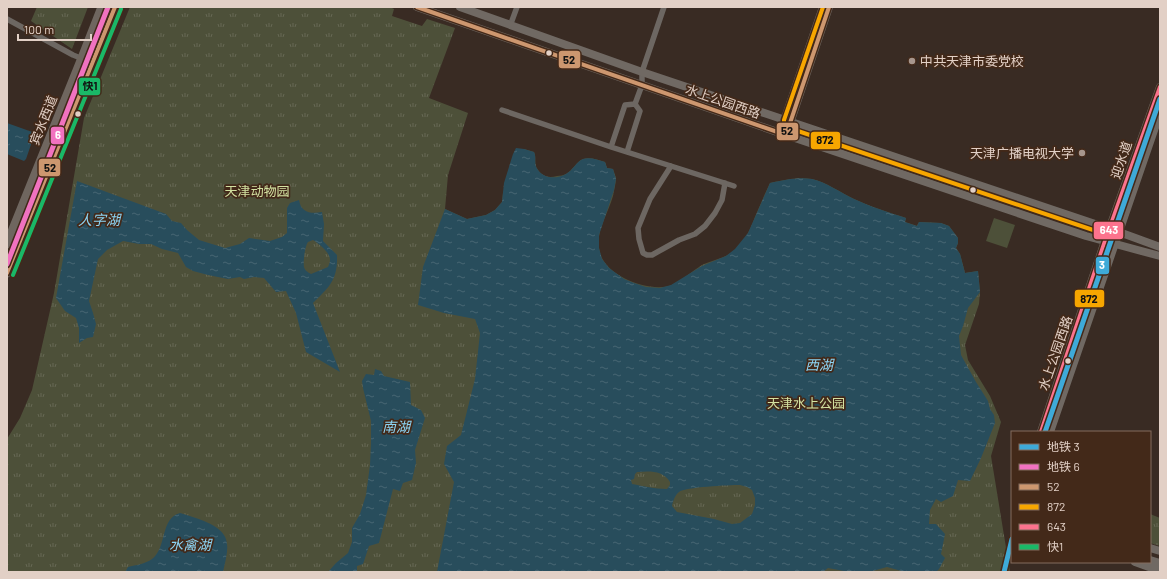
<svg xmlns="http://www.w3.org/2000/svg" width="1167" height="579" viewBox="0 0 1167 579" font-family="Barlow,'Noto Sans SC',sans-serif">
<defs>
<pattern id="park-tufts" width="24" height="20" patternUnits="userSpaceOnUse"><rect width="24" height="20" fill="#4d5039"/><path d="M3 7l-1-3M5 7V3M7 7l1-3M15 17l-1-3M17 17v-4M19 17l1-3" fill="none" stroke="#666854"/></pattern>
<pattern id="water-ripples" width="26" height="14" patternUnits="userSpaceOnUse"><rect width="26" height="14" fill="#284d5c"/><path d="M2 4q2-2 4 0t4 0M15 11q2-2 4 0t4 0" fill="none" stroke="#476672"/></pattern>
</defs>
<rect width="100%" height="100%" fill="#392b23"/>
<!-- green -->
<path fill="#4d5039" d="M 994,218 L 1015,225 L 1007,248 L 986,241 Z"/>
<!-- park -->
<path fill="url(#park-tufts)" d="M 37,7 L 88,7 L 72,49 L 31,21 Z
M 130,7 L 390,7 L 394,9 L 392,16 L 422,26 L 427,19 L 455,28 L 429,98 L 468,113 L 448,175 L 445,209 L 467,219 L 486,215 L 495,210 L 502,202 L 503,193 L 524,149 L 534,152 C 537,158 533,164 538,170 C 543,177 549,178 557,176 C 560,176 564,175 566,174 C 573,170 576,162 583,159 C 590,157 598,160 605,162 L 607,168 L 613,169 C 614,172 615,175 616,178 C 616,183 614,190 613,196 C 607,217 593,234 601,256 C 610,278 651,293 672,285 C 683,280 692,271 702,265 C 713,260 726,258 735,250 C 739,245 745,239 748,233 C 751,228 753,222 755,217 C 760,205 765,194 770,183 C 785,180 797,177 812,179 C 826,182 841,193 854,199 C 871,207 888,212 906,218 L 905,222 L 917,226 L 919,222 L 941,223 L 949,226 L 958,238 L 958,243 L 956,248 L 960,254 L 965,273 L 978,271 L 980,292 L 979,304 L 965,345 L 968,360 L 990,396 L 1001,422 L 991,456 L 1010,572 L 7,572 L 7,439 L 20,418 L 32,390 L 54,293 L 84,118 Z
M 1150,514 L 1160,518 L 1160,546 L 1150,543 Z"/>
<!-- water -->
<path fill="url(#water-ripples)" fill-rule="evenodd" d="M 7,123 L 35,133 L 26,159 L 24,161 L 7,154 Z
M 516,148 L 524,149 L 534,152 C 537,158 533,164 538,170 C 544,179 557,179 566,174 C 573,170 576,162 583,159 C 590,157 598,160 605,162 L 607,168 L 613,169 L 616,179 L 614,190 L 599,235 L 599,248 L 602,259 L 609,268 L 624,279 L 634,283 L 646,287 L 660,288 L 671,285 L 702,266 L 726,256 L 735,249 L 748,233 L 770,183 C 785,180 797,177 812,179 C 826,182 841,193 854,199 C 871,207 888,212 906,218 L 905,222 L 917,226 L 919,222 L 941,223 L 949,226 L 958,238 L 958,243 L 956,248 L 960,254 L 965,273 L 978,271 L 980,292 L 968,308 L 963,326 L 959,336 L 961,355 L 976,382 L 988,401 L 990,409 L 994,415 L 995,423 L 981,458 L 970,481 L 958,480 L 953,496 L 941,502 L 936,499 L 930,510 L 929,524 L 936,524 L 945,534 L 941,554 L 945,558 L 939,569 L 936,572 L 905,572 L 887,567 L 869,572 L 849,572 L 828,568 L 823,572 L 437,572 L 454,482 L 444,464 L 447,446 L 461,435 L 475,379 L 480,333 L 475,319 L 444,313 L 418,305 L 423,267 L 445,209 L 467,219 L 486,215 L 495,210 L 502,202 L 504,183 L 513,154 ZM 637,472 C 649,471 663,470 670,482 L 670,485 L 667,489 C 654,489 644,486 632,484 L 631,480 L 634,479 L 635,474 ZM 740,485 L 747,487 L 752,490 L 755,498 L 755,505 L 752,514 L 740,523 L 732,524 L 714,519 L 677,512 L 672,506 C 673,501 675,495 679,492 C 685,487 729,485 740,485 Z
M 77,181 L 166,214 L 172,221 L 181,223 L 187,230 L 199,240 L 225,248 L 240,244 L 249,238 L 270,241 L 282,237 L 287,233 L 287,208 L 290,203 L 299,200 C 301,213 311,214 322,212 L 324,224 L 323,241 L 337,255 C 338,280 329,287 313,303 L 340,372 L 306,352 L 296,313 L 286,291 L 276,292 L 264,278 L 254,277 L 244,279 L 240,277 L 228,279 L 208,275 L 193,271 L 186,267 L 178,253 L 162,249 L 151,244 L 139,244 L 123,241 L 107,250 L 98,259 L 89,301 L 93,313 L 96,324 L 93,337 L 87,338 L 79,343 L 79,328 L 76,318 L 65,311 L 56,298 ZM 313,240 C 319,244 330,252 330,260 C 330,262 329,265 328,267 L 311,274 C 308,272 305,271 304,267 C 303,262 305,246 308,242 Z
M 375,369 L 381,371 L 384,376 L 410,382 L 411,405 L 421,410 L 425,418 L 415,450 L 416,463 L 412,480 L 403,483 L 400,491 L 393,489 L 379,543 L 369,546 L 363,564 L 357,566 L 357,572 L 328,572 L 336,563 L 348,553 L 352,542 L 352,528 L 360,514 L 366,495 L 370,465 L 371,443 L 371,421 L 363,388 L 362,381 L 366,374 L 374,375 Z
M 180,513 C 188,515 196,518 204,521 C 233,533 229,546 223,572 L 125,572 L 128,567 C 136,565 145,564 152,559 C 167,548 160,518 180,513 Z"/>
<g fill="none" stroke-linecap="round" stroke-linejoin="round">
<!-- street -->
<path stroke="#6d6762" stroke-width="5.5" d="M 7,19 L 73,55 L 93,63
M 510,26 L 517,7
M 635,104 L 642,85 L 642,72 L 664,7
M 502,110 L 611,147 L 734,186
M 611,147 L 625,105 L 635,104
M 627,152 L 640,111 L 635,104
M 671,166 L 650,199 L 638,228 L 639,239 L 643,253 L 647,255 L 652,255 L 679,240 L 695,234 L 705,226 L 715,213 L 722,200 L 725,183"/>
<!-- secondary -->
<path stroke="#706963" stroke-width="8" d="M 417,7 L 786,135 L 1086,236 L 1160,256
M 460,7 L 642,72 L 1119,232 L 1160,247
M 780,133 L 823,7
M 786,135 L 829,7
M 1041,432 L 1105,241 L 1160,87
M 1050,432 L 1160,113
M 1150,548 L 1160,551
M 1150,560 L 1160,563
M 1135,562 L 1160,571"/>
<!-- primary -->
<path stroke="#6f665f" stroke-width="9" d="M 7,244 L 82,58 L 102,7
M 7,273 L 115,7"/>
<!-- bus-1 casing -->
<g stroke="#432919" stroke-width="7">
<path id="bus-1" d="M 417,7 L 786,135 L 829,7
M 7,273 L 115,7"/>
</g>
<!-- bus-2 casing -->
<g stroke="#432919" stroke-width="7">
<path id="bus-2" d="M 823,7 L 784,120 L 784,124 L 786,127 L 1111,236 L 1044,430"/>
</g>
<!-- bus-3 casing -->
<g stroke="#432919" stroke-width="7">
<path id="bus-3" d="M 1041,432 L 1105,241 L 1160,87"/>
</g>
<!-- bus-4 casing -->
<g stroke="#432919" stroke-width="7">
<path id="bus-4" d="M 13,275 L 121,9"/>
</g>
<!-- bus-1 -->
<use href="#bus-1" stroke="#cd976f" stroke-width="4"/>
<!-- bus-2 -->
<use href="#bus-2" stroke="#f7a600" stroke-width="4"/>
<!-- bus-3 -->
<use href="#bus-3" stroke="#fc738d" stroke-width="4"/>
<!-- bus-4 -->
<use href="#bus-4" stroke="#1ab867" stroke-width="4"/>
<!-- metro-1 casing -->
<g stroke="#432919" stroke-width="8">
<path id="metro-1" d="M 1045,432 L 1160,99
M 1004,572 L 1012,539"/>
</g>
<!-- metro-2 casing -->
<g stroke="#432919" stroke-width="8">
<path id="metro-2" d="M 7,264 L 108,7"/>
</g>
<!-- metro-1 -->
<use href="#metro-1" stroke="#3eaad8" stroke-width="5"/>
<!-- metro-2 -->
<use href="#metro-2" stroke="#f172c0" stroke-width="5"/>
</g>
<!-- markers -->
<g fill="#e2d0c6" stroke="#432919" stroke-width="1.5">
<circle cx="549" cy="53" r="3.5"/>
<circle cx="78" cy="114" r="3.5"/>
<circle cx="973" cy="190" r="3.5"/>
<circle cx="1068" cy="361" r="3.5"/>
</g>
<g fill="#a7968d" stroke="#432919" stroke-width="1.5">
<circle cx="912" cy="61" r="4"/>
<circle cx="1082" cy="153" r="4"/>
</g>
<g text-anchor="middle" stroke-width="3.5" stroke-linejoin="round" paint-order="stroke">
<!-- poi labels -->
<g font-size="13" fill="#e2d0c6" stroke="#432919" text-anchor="start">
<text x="920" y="66">中共天津市委党校</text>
<text x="1074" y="158" text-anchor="end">天津广播电视大学</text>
</g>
<!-- street labels -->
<g font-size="13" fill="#e2d0c6" stroke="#432919">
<text transform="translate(723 101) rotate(19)" y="5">水上公园西路</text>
<text transform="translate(43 120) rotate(-68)" y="5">宾水西道</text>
<text transform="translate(1121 160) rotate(-71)" y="5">迎水道</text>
<text transform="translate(1055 353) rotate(-71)" y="5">水上公园西路</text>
</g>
<!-- park labels -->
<g font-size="13" fill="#d3e1a1" stroke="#432919">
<text x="257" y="196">天津动物园</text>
<text x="806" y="408">天津水上公园</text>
</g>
<!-- water labels -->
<g font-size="14" font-style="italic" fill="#8cd4f4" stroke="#432919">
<text x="99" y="225">人字湖</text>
<text x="819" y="370">西湖</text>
<text x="396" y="432">南湖</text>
<text x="190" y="550">水禽湖</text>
</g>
</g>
<g stroke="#432919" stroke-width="1.5">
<rect x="558" y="50" width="23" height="19" rx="4" fill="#cd976f"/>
<rect x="78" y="77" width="23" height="19" rx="4" fill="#1ab867"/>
<rect x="776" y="122" width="23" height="19" rx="4" fill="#cd976f"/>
<rect x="50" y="126" width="15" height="19" rx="4" fill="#f172c0"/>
<rect x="810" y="131" width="31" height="19" rx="4" fill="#f7a600"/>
<rect x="38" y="158" width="23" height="19" rx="4" fill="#cd976f"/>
<rect x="1093" y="221" width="31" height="19" rx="4" fill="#fc738d"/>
<rect x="1095" y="256" width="15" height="19" rx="4" fill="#3eaad8"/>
<rect x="1074" y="289" width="31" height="19" rx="4" fill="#f7a600"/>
</g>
<g font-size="11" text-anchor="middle" font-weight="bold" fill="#fff">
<text x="58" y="139">6</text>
<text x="1109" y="234">643</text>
<text x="1102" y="269">3</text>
</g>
<g font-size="11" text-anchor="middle" font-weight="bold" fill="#111">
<text x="569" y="64">52</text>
<text x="90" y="90">快1</text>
<text x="787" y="135">52</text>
<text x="825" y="144">872</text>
<text x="50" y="172">52</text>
<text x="1089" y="303">872</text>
</g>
<!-- border -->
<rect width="1167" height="579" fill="none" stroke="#e2d0c6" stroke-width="16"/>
<!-- legend -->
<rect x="1011" y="431" width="140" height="132" fill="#432919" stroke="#836c5e"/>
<rect x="1019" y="444" width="20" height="6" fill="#3eaad8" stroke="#836c5e"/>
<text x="1047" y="451" font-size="12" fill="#e2d0c6">地铁 3</text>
<rect x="1019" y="464" width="20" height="6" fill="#f172c0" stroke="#836c5e"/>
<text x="1047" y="471" font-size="12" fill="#e2d0c6">地铁 6</text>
<rect x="1019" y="484" width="20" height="6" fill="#cd976f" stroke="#836c5e"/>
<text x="1047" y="491" font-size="12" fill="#e2d0c6">52</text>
<rect x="1019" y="504" width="20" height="6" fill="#f7a600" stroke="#836c5e"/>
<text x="1047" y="511" font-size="12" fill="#e2d0c6">872</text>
<rect x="1019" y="524" width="20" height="6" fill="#fc738d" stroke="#836c5e"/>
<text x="1047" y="531" font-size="12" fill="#e2d0c6">643</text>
<rect x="1019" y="544" width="20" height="6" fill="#1ab867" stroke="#836c5e"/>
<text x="1047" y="551" font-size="12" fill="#e2d0c6">快1</text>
<!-- scale -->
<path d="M18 34v6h73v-6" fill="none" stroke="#e2d0c6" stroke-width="2"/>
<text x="24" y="34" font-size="12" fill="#e2d0c6" stroke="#432919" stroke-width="3" paint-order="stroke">100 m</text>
</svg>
